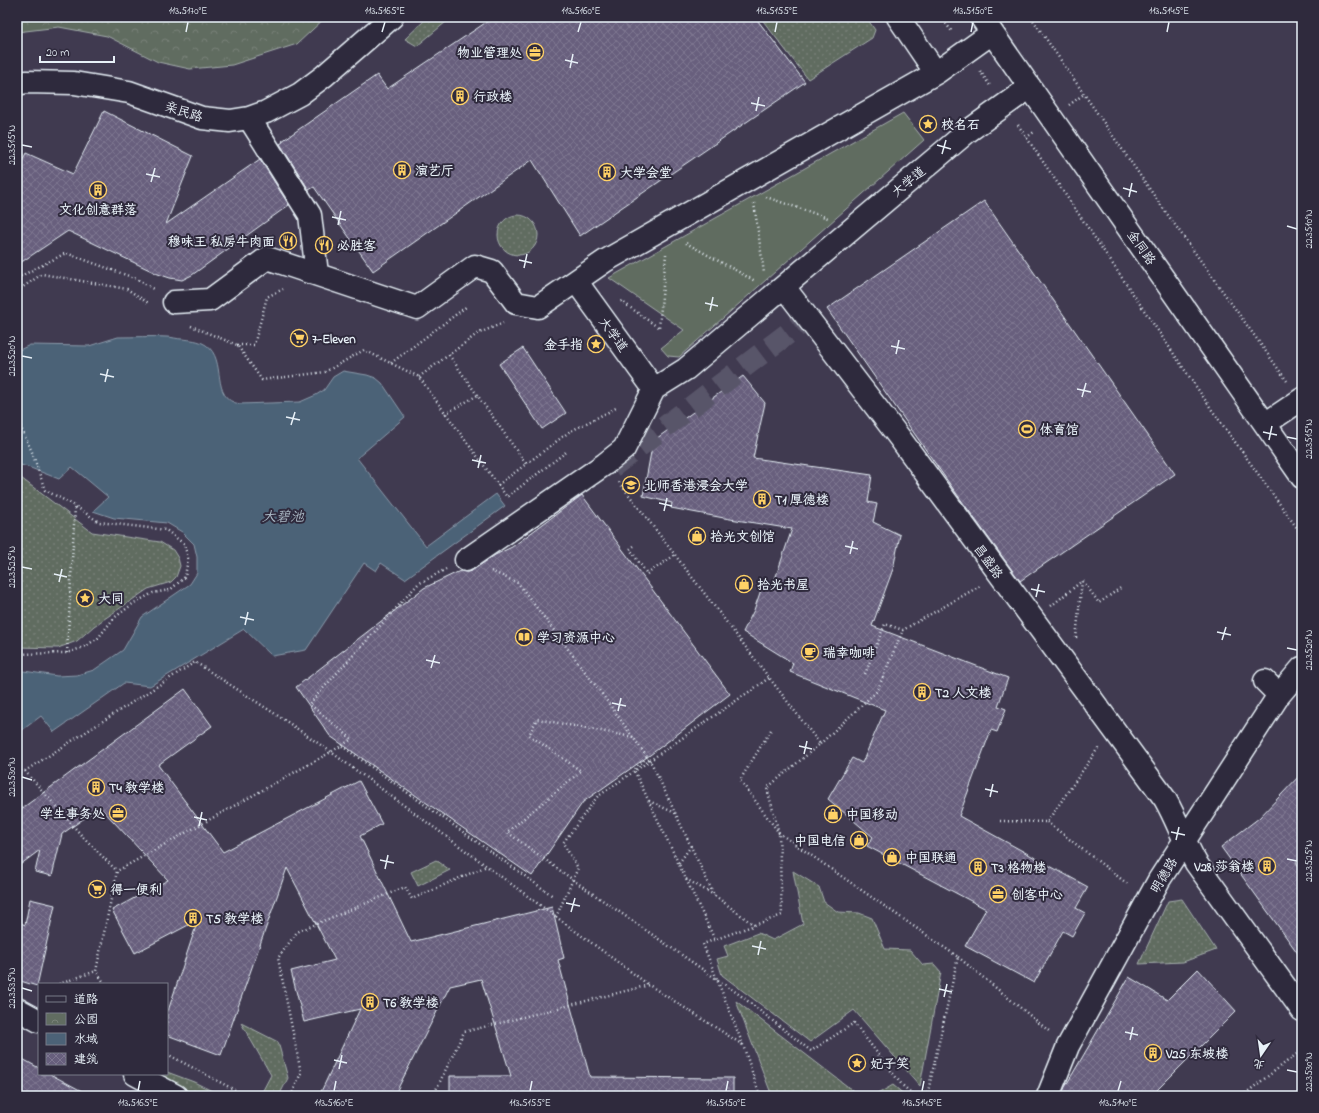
<svg xmlns="http://www.w3.org/2000/svg" width="1319" height="1113" viewBox="0 0 1319 1113" font-family="'Indie Flower','LXGW WenKai TC',sans-serif">
<defs>
<pattern id="grass-dots" width="8" height="8" patternUnits="userSpaceOnUse"><rect width="8" height="8" fill="#616c61"/><path d="M2 2h.1M6 6h.1" fill="none" stroke="#788178" stroke-width="1.8" stroke-linecap="round"/></pattern>
<pattern id="park-crowns" width="20" height="18" patternUnits="userSpaceOnUse"><rect width="20" height="18" fill="#616c61"/><path d="M2 6a3 3 0 1 1 6 0M12 15a3 3 0 1 1 6 0" fill="none" stroke="#788178"/></pattern>
<pattern id="building-cross-hatch" width="8" height="8" patternUnits="userSpaceOnUse"><rect width="8" height="8" fill="#675f7d"/><path d="M0 0l8 8M0 8l8-8" fill="none" stroke="#7d7690"/></pattern>
</defs>
<rect width="100%" height="100%" fill="#403a50"/>
<filter id="ink" filterUnits="userSpaceOnUse"><feTurbulence type="fractalNoise" baseFrequency=".025" numOctaves="2"/><feDisplacementMap in="SourceGraphic" scale="8" xChannelSelector="R" yChannelSelector="G"/><feConvolveMatrix kernelMatrix="1 2 1 2 8 2 1 2 1" color-interpolation-filters="sRGB"/></filter>
<g filter="url(#ink)">
<!-- grass -->
<path fill="url(#grass-dots)" stroke="#a4aeac" d="M 428,17 L 452,17 L 417,46 L 405,39 Z
M 760,17 L 866,17 L 875,30 L 872,38 L 808,79 Z
M498 235a20 20 0 1 1 40 0a20 20 0 1 1-40 0Z
M 17,475 L 92,532 L 160,542 L 173,550 L 178,558 L 180,566 L 176,577 L 171,582 L 148,589 L 94,626 L 77,641 L 58,648 L 17,647 Z
M 436,860 L 450,870 L 418,886 L 411,872 Z
M 793,871 L 819,887 L 824,902 L 838,912 L 859,913 L 872,918 L 885,949 L 910,950 L 923,965 L 934,964 L 941,972 L 920,1086 L 854,1010 L 810,1042 L 722,975 L 717,959 L 728,956 L 724,946 L 758,933 L 773,940 L 803,924 Z
M 1182,899 L 1216,950 L 1183,962 L 1139,964 L 1168,901 Z
M 736,1001 L 860,1096 L 772,1096 Z
M 241,1023 L 278,1042 L 288,1078 L 279,1096 L 265,1096 L 261,1094 L 271,1075 Z
M 167,1072 L 194,1082 L 222,1096 L 186,1096 L 147,1074 L 167,1074 Z
M 893,1085 L 906,1096 L 874,1096 Z"/>
<!-- park -->
<path fill="url(#park-crowns)" stroke="#a4aeac" d="M 17,17 L 326,17 L 297,44 L 232,65 L 190,69 L 158,62 L 107,36 L 59,27 L 17,32 Z"/>
<!-- garden -->
<path fill="#616c61" stroke="#a4aeac" d="M 903,113 L 924,140 L 679,357 L 668,356 L 661,348 L 684,330 L 609,278 Z"/>
<!-- water -->
<path fill="#4c6277" stroke="#8a9bab" d="M 118,337 C 134,337 151,336 167,337 C 172,337 177,339 182,339 C 191,340 198,340 206,345 C 228,360 209,399 240,404 L 300,402 L 316,395 L 324,390 L 333,377 L 343,371 L 367,375 L 376,378 L 382,383 L 405,417 L 357,458 L 426,546 L 496,494 L 505,506 L 405,579 L 381,563 L 376,571 L 364,563 L 306,650 L 272,656 L 244,629 L 150,686 L 124,683 L 54,732 L 41,716 L 17,734 L 17,670 L 57,676 L 77,675 L 94,670 L 123,650 L 142,617 L 190,584 L 197,573 L 197,557 L 194,544 L 182,532 L 167,523 L 114,518 L 93,511 L 108,497 L 72,467 L 59,479 L 28,467 L 17,464 L 17,351 L 30,345 L 89,346 Z"/>
<!-- building -->
<path fill="url(#building-cross-hatch)" stroke="#e8f1f8" d="M 494,17 L 755,17 L 805,82 L 580,236 L 532,160 L 373,271 L 314,187 L 309,190 L 280,144 L 283,142 L 282,141 L 377,75 L 387,89 Z
M 104,111 L 193,156 L 166,224 L 260,159 L 289,205 L 192,275 L 182,280 L 170,278 L 158,274 L 68,231 L 17,265 L 17,171 L 26,153 L 73,174 Z
M 984,201 L 1175,474 L 1020,581 L 956,493 L 827,309 Z
M 523,348 L 566,413 L 542,429 L 499,364 Z
M 743,376 L 765,403 L 753,458 L 872,475 L 868,502 L 877,504 L 873,522 L 900,535 L 893,569 L 872,626 L 1008,678 L 998,706 L 1006,709 L 997,732 L 991,730 L 959,816 L 1088,887 L 1076,908 L 1085,913 L 1072,936 L 1063,931 L 1034,983 L 965,946 L 986,909 L 867,846 L 873,837 L 828,799 L 852,758 L 862,763 L 885,710 L 790,672 L 793,663 L 743,632 L 754,610 L 763,584 L 772,588 L 792,529 L 724,518 L 671,508 L 672,503 L 643,496 L 653,441 Z
M 582,495 L 730,694 L 650,755 L 583,802 L 532,876 L 330,736 L 296,687 L 424,588 L 460,571 L 467,572 L 473,570 L 495,555 L 512,547 Z
M 185,689 L 212,726 L 158,765 L 223,852 L 359,781 L 382,824 L 360,836 L 411,942 L 552,907 L 564,958 L 558,960 L 590,1077 L 733,1078 L 733,1096 L 450,1096 L 450,1076 L 511,1076 L 481,979 L 450,986 L 394,1096 L 319,1096 L 360,1009 L 304,1022 L 291,971 L 335,960 L 287,868 L 221,1055 L 167,1035 L 167,1014 L 198,920 L 135,953 L 112,910 L 168,880 L 100,807 L 62,834 L 52,876 L 35,872 L 40,850 L 17,867 L 17,812 Z
M 1302,773 L 1302,855 L 1296,862 L 1302,871 L 1302,959 L 1221,847 L 1259,818 Z
M 30,899 L 55,905 L 37,986 L 17,980 L 17,921 L 25,925 Z
M 1198,969 L 1236,1011 L 1151,1096 L 1061,1096 L 1065,1087 L 1129,977 L 1167,1000 Z
M 17,1056 L 39,1068 L 39,1074 L 50,1074 L 91,1096 L 17,1096 Z"/>
<g fill="none" stroke-linecap="round" stroke-linejoin="round">
<!-- minor-tunnel -->
<path stroke="#595569" stroke-width="22" stroke-dasharray="22 11" stroke-linecap="butt" d="M 612,467 L 807,319"/>
<!-- minor casing -->
<g stroke="#e8f1f8" stroke-width="25">
<path id="minor" d="M 898,17 L 936,73
M 981,17 L 1302,477
M 992,33 L 936,73 L 605,261 L 576,281 L 654,389 L 686,369 L 967,132 L 1030,87
M 17,84 L 26,82 L 74,83 L 129,92 L 202,118 L 230,121 L 249,118 L 266,112 L 300,94 L 324,76 L 392,17
M 249,118 L 310,215 L 317,274
M 784,287 L 899,437 L 1165,799 C 1177,820 1184,842 1196,863 L 1302,1010
M 174,302 L 210,300 L 267,258 L 417,308 L 475,266 L 492,271 L 516,303 L 538,307 L 576,281
M 1265,424 L 1302,399
M 466,560 L 605,464 L 624,449 L 654,389
M 1265,681 L 1279,695
M 17,1009 L 39,1021
M 135,1074 L 176,1096
M 1048,1096 L 1068,1046 L 1159,880 L 1279,695 L 1302,668"/>
</g>
<!-- path -->
<path stroke="#e8f1f8" stroke-width="2.5" stroke-dasharray="1 3" stroke-linecap="butt" d="M 941,17 L 953,33
M 1031,17 L 1155,197 L 1287,381
M 980,71 L 991,87
M 1069,105 L 1084,94
M 1018,125 L 1212,410 L 1302,535
M 1026,138 L 1034,132
M 766,197 L 828,218
M 754,203 L 764,273
M 686,243 L 755,281
M 17,278 L 66,253 L 137,279 L 155,290
M 17,291 L 42,274 L 127,289 L 150,304
M 621,301 L 659,328 L 666,254
M 191,326 L 237,345 L 262,380 L 325,372 L 364,350 L 419,377 L 507,497 L 566,452
M 237,345 L 254,345 L 267,297 L 283,289
M 449,355 L 526,464
M 391,363 L 466,307
M 419,377 L 477,334 L 503,323
M 445,414 L 478,395
M 17,419 L 32,452 L 45,490 L 75,506 L 99,522 L 166,530 L 184,544 L 188,558 L 185,577 L 170,590 L 153,593 L 134,603 L 114,618 L 98,638 L 84,647 L 67,653 L 17,654
M 619,482 L 820,744 L 767,788 L 779,833 L 782,915 L 703,944 L 743,1045 L 760,1096
M 498,485 L 569,432 L 618,407
M 634,546 L 630,549 L 647,574
M 491,571 L 518,583 L 602,694
M 1083,581 L 1099,603 L 1122,587
M 1051,606 L 1082,581
M 1076,638 L 1082,581
M 67,653 L 75,506
M 865,674 L 885,624 L 903,630 L 980,586
M 771,730 L 740,780 L 779,833 L 958,957 L 927,1096
M 820,744 L 877,691 L 903,630
M 342,746 L 553,896
M 25,771 L 83,837 L 117,871
M 17,773 L 25,771 L 195,662 L 283,719 L 331,752 L 649,985
M 649,801 L 675,813
M 1000,821 L 1047,822 L 1099,747
M 1047,822 L 1129,885
M 679,863 L 691,846
M 686,879 L 714,895
M 556,917 L 578,868 L 563,843 L 597,797 L 769,678
M 958,957 L 1049,1031
M 718,980 L 740,995 L 811,1051 L 854,1023 L 902,1085 L 915,1096
M 59,984 L 96,971
M 105,984 L 96,971 L 117,871 L 331,752 L 352,739 L 309,704 L 418,584 L 446,569
M 167,1054 L 246,1096
M 291,1096 L 301,1073 L 278,958 L 297,932 L 405,887 L 412,899 L 487,866
M 433,1096 L 464,1032 L 649,985 L 743,1045
M 1242,1096 L 1302,1050"/>
<!-- minor -->
<use href="#minor" stroke="#2f2a3d" stroke-width="22"/>
<!-- path-bridge -->
<path stroke="#e8f1f8" stroke-width="2.5" stroke-dasharray="1 3" stroke-linecap="butt" d="M 647,574 L 675,555
M 602,694 L 652,764 L 714,895 L 754,925
M 633,737 L 537,719 L 529,735 L 581,771 L 507,832 L 576,882 L 718,980
M 647,757 L 634,770 L 715,940"/>
</g>
</g>
<!-- ticks -->
<path fill="none" stroke="#e8f1f8" stroke-width="1.5" d="M 186,32 L 188,22M 382,32 L 385,22M 578,32 L 581,22M 775,32 L 777,22M 971,32 L 973,22M 1167,32 L 1169,22M 565,60 L 578,63M 570,68 L 573,54M 751,103 L 765,106M 756,111 L 759,97M 22,145 L 32,147M 937,145 L 951,149M 942,154 L 946,140M 146,174 L 160,177M 151,182 L 155,168M 1123,188 L 1137,192M 1129,197 L 1132,183M 332,217 L 346,220M 338,225 L 341,211M 1287,226 L 1297,229M 519,260 L 532,263M 524,268 L 527,254M 705,303 L 718,306M 710,311 L 713,297M 891,346 L 905,349M 896,354 L 899,340M 22,356 L 32,358M 100,374 L 114,377M 105,382 L 108,369M 1077,389 L 1091,392M 1082,397 L 1086,383M 286,417 L 300,420M 291,425 L 295,412M 1263,432 L 1277,435M 1287,437 L 1297,439M 1269,440 L 1272,426M 472,460 L 486,463M 478,468 L 481,455M 659,503 L 672,506M 664,511 L 667,498M 845,546 L 858,549M 850,554 L 853,541M 22,567 L 32,569M 54,574 L 67,577M 59,582 L 62,569M 1031,589 L 1045,592M 1036,597 L 1039,584M 240,617 L 254,620M 245,625 L 248,612M 1217,632 L 1231,635M 1222,640 L 1226,627M 1287,648 L 1297,650M 426,660 L 440,663M 431,668 L 435,655M 612,703 L 626,706M 618,711 L 621,698M 799,746 L 812,749M 804,754 L 807,741M 22,777 L 32,780M 985,789 L 998,792M 990,797 L 993,784M 194,817 L 207,820M 199,826 L 202,812M 1171,832 L 1185,835M 1176,840 L 1179,827M 1287,859 L 1297,861M 380,860 L 394,863M 385,869 L 388,855M 566,903 L 580,906M 571,912 L 575,898M 752,946 L 766,949M 758,955 L 761,941M 22,988 L 32,991M 939,989 L 952,992M 944,997 L 947,984M 1125,1032 L 1138,1035M 1130,1040 L 1133,1027M 334,1060 L 347,1063M 339,1069 L 342,1055M 1287,1070 L 1297,1072M 138,1091 L 140,1081M 334,1091 L 336,1081M 530,1091 L 532,1081M 726,1091 L 728,1081M 922,1091 L 924,1081M 1118,1091 L 1121,1081"/>
<!-- icons -->
<defs>
<g id="office-ring" transform="scale(0.9)"><circle r="9.5" fill="#2f2a3d" stroke="#ffd166" stroke-width="1.5"/><path d="M-6-3h4V-5.5h4V-3h4V5H-6ZM-1-4.5V-3h2v-1.5ZM-6 0V1H6V0Z" fill="#ffd166"/></g>
<g id="building-ring" transform="scale(0.9)"><circle r="9.5" fill="#2f2a3d" stroke="#ffd166" stroke-width="1.5"/><path d="M-4-6H4V6H1V3H-1V6H-4ZM-2.5-4.3h1.7v1.8h-1.7ZM.8-4.3h1.7v1.8H.8ZM-2.5-1h1.7V.8h-1.7ZM.8-1h1.7V.8H.8Z" fill="#ffd166"/></g>
<g id="sight-ring" transform="scale(0.9)"><circle r="9.5" fill="#2f2a3d" stroke="#ffd166" stroke-width="1.5"/><path d="M0-6L1.8-2.2L6-1.7L2.9 1.2L3.7 5.4L0 3.3L-3.7 5.4L-2.9 1.2L-6-1.7L-1.8-2.2Z" fill="#ffd166"/></g>
<g id="restaurant-ring" transform="scale(0.9)"><circle r="9.5" fill="#2f2a3d" stroke="#ffd166" stroke-width="1.5"/><path d="M-5-6h1v4h1v-4h1v4h1v-4h1v5L-1.5 .5V6h-2V.5L-5-1ZM5-6V6H3V1.5H1.5Q1.5-4 5-6Z" fill="#ffd166"/></g>
<g id="supermarket-ring" transform="scale(0.9)"><circle r="9.5" fill="#2f2a3d" stroke="#ffd166" stroke-width="1.5"/><path d="M-6-5.5h2.5l.6 2H6L4.5 2H-2.5L-4.4-4H-6ZM-1.5 3.2a1.3 1.3 0 1 0 .1 0ZM3 3.2a1.3 1.3 0 1 0 .1 0Z" fill="#ffd166"/></g>
<g id="stadium-ring" transform="scale(0.9)"><circle r="9.5" fill="#2f2a3d" stroke="#ffd166" stroke-width="1.5"/><path d="M0-5a6.5 5 0 1 0 0 10a6.5 5 0 1 0 0-10ZM-3.5-1.8h7v3.6h-7Z" fill="#ffd166"/></g>
<g id="university-ring" transform="scale(0.9)"><circle r="9.5" fill="#2f2a3d" stroke="#ffd166" stroke-width="1.5"/><path d="M0-5L7-2L0 1L-7-2ZM-4 1L0 2.5L4 1V4Q0 6-4 4Z" fill="#ffd166"/></g>
<g id="shop-ring" transform="scale(0.9)"><circle r="9.5" fill="#2f2a3d" stroke="#ffd166" stroke-width="1.5"/><path d="M-5-2.5h2.3a2.7 3.5 0 0 1 5.4 0H5L5.5 6h-11ZM-1.5-2.5h3a1.5 2.3 0 0 0-3 0Z" fill="#ffd166"/></g>
<g id="library-ring" transform="scale(0.9)"><circle r="9.5" fill="#2f2a3d" stroke="#ffd166" stroke-width="1.5"/><path d="M-6-4Q-3-5.5-.7-3.5V5Q-3 3-6 4ZM6-4Q3-5.5 .7-3.5V5Q3 3 6 4Z" fill="#ffd166"/></g>
<g id="cafe-ring" transform="scale(0.9)"><circle r="9.5" fill="#2f2a3d" stroke="#ffd166" stroke-width="1.5"/><path d="M-5.5-4.5H6V0H3Q3 3.5 0 3.5H-2.5Q-5.5 3.5-5.5 0ZM3-3.2v2h1.7v-2ZM-6 4.5H4V6H-6Z" fill="#ffd166"/></g>
</defs>
<g fill-rule="evenodd">
<use href="#office-ring" x="535" y="52"/>
<use href="#building-ring" x="460" y="96"/>
<use href="#sight-ring" x="928" y="124"/>
<use href="#building-ring" x="402" y="170"/>
<use href="#building-ring" x="607" y="172"/>
<use href="#building-ring" x="98" y="190"/>
<use href="#restaurant-ring" x="288" y="241"/>
<use href="#restaurant-ring" x="324" y="245"/>
<use href="#supermarket-ring" x="299" y="338"/>
<use href="#sight-ring" x="596" y="344"/>
<use href="#stadium-ring" x="1027" y="429"/>
<use href="#university-ring" x="631" y="485"/>
<use href="#building-ring" x="762" y="499"/>
<use href="#shop-ring" x="697" y="536"/>
<use href="#shop-ring" x="744" y="584"/>
<use href="#sight-ring" x="85" y="598"/>
<use href="#library-ring" x="524" y="637"/>
<use href="#cafe-ring" x="810" y="652"/>
<use href="#building-ring" x="922" y="692"/>
<use href="#building-ring" x="96" y="787"/>
<use href="#office-ring" x="118" y="813"/>
<use href="#shop-ring" x="833" y="814"/>
<use href="#shop-ring" x="859" y="840"/>
<use href="#shop-ring" x="892" y="857"/>
<use href="#building-ring" x="1267" y="866"/>
<use href="#building-ring" x="978" y="867"/>
<use href="#supermarket-ring" x="97" y="889"/>
<use href="#office-ring" x="998" y="894"/>
<use href="#building-ring" x="193" y="918"/>
<use href="#building-ring" x="370" y="1002"/>
<use href="#building-ring" x="1153" y="1053"/>
<use href="#sight-ring" x="857" y="1063"/>
</g>
<g text-anchor="middle" stroke-width="4" stroke-linejoin="round" paint-order="stroke">
<!-- poi labels -->
<g font-size="13" font-weight="bold" fill="#e8f1f8" stroke="#2f2a3d" text-anchor="start">
<text x="522" y="57" text-anchor="end">物业管理处</text>
<text x="473" y="101">行政楼</text>
<text x="941" y="129">校名石</text>
<text x="415" y="175">演艺厅</text>
<text x="620" y="177">大学会堂</text>
<text x="98" y="214" text-anchor="middle">文化创意群落</text>
<text x="275" y="246" text-anchor="end">穆味王 私房牛肉面</text>
<text x="337" y="250">必胜客</text>
<text x="312" y="343">7-Eleven</text>
<text x="583" y="349" text-anchor="end">金手指</text>
<text x="1040" y="434">体育馆</text>
<text x="644" y="490">北师香港浸会大学</text>
<text x="775" y="504">T1 厚德楼</text>
<text x="710" y="541">拾光文创馆</text>
<text x="757" y="589">拾光书屋</text>
<text x="98" y="603">大同</text>
<text x="537" y="642">学习资源中心</text>
<text x="823" y="657">瑞幸咖啡</text>
<text x="935" y="697">T2 人文楼</text>
<text x="109" y="792">T4 教学楼</text>
<text x="105" y="818" text-anchor="end">学生事务处</text>
<text x="846" y="819">中国移动</text>
<text x="846" y="845" text-anchor="end">中国电信</text>
<text x="905" y="862">中国联通</text>
<text x="1254" y="871" text-anchor="end">V28 莎翁楼</text>
<text x="991" y="872">T3 格物楼</text>
<text x="110" y="894">得一便利</text>
<text x="1011" y="899">创客中心</text>
<text x="206" y="923">T5 教学楼</text>
<text x="383" y="1007">T6 教学楼</text>
<text x="1166" y="1058">V25 东坡楼</text>
<text x="870" y="1068">妃子笑</text>
</g>
<!-- street labels -->
<g font-size="13" fill="#e8f1f8" stroke="#2f2a3d">
<text transform="translate(184 111) rotate(17)" y="5">亲民路</text>
<text transform="translate(908 181) rotate(-40)" y="5">大学道</text>
<text transform="translate(1142 247) rotate(55)" y="5">金同路</text>
<text transform="translate(614 334) rotate(54)" y="5">大学道</text>
<text transform="translate(989 561) rotate(54)" y="5">昌盛路</text>
<text transform="translate(1163 875) rotate(-59)" y="5">明德路</text>
</g>
<!-- water labels -->
<g font-size="14" font-style="italic" fill="#aab8c4" stroke="#2f2a3d">
<text x="283" y="521">大碧池</text>
</g>
</g>
<!-- margin -->
<rect width="1319" height="1113" fill="none" stroke="#2f2a3d" stroke-width="44"/>
<!-- legend -->
<rect x="38" y="983" width="130" height="92" fill="#2f2a3d" stroke="#797a88"/>
<rect x="46" y="996" width="20" height="6" fill="#2f2a3d" stroke="#797a88"/>
<text x="74" y="1003" font-size="12" fill="#e8f1f8">道路</text>
<rect x="46" y="1013" width="20" height="12" fill="url(#park-crowns)" stroke="#797a88"/>
<text x="74" y="1023" font-size="12" fill="#e8f1f8">公园</text>
<rect x="46" y="1033" width="20" height="12" fill="#4c6277" stroke="#797a88"/>
<text x="74" y="1043" font-size="12" fill="#e8f1f8">水域</text>
<rect x="46" y="1053" width="20" height="12" fill="url(#building-cross-hatch)" stroke="#797a88"/>
<text x="74" y="1063" font-size="12" fill="#e8f1f8">建筑</text>
<!-- north arrow -->
<g transform="translate(1261 1055) rotate(193)" stroke="#2f2a3d" stroke-width="3" paint-order="stroke">
<path d="M0-3L7 15L0 10L-7 15Z" fill="#e8f1f8"/>
<text y="-6" font-size="11" font-weight="bold" text-anchor="middle" fill="#e8f1f8">北</text>
</g>
<!-- scale -->
<path d="M40 56v6h74v-6" fill="none" stroke="#e8f1f8" stroke-width="2"/>
<text x="46" y="56" font-size="12" fill="#e8f1f8" stroke="#2f2a3d" stroke-width="3" paint-order="stroke">20 m</text>
<rect x="22" y="22" width="1275" height="1069" fill="none" stroke="#e8f1f8" stroke-width="1.5"/>
<g font-size="10" text-anchor="middle" fill="#e8f1f8">
<text x="188" y="14">113.5170°E</text>
<text x="385" y="14">113.5165°E</text>
<text x="581" y="14">113.5160°E</text>
<text x="777" y="14">113.5155°E</text>
<text x="973" y="14">113.5150°E</text>
<text x="1169" y="14">113.5145°E</text>
<text transform="translate(11 145) rotate(-90)" y="4">22.3515°N</text>
<text transform="translate(1308 229) rotate(-90)" y="4">22.3510°N</text>
<text transform="translate(11 356) rotate(-90)" y="4">22.3520°N</text>
<text transform="translate(1308 439) rotate(-90)" y="4">22.3515°N</text>
<text transform="translate(11 567) rotate(-90)" y="4">22.3525°N</text>
<text transform="translate(1308 650) rotate(-90)" y="4">22.3520°N</text>
<text transform="translate(11 777) rotate(-90)" y="4">22.3530°N</text>
<text transform="translate(1308 861) rotate(-90)" y="4">22.3525°N</text>
<text transform="translate(11 988) rotate(-90)" y="4">22.3535°N</text>
<text transform="translate(1308 1072) rotate(-90)" y="4">22.3530°N</text>
<text x="138" y="1106">113.5165°E</text>
<text x="334" y="1106">113.5160°E</text>
<text x="530" y="1106">113.5155°E</text>
<text x="726" y="1106">113.5150°E</text>
<text x="922" y="1106">113.5145°E</text>
<text x="1118" y="1106">113.5140°E</text>
</g>
</svg>
